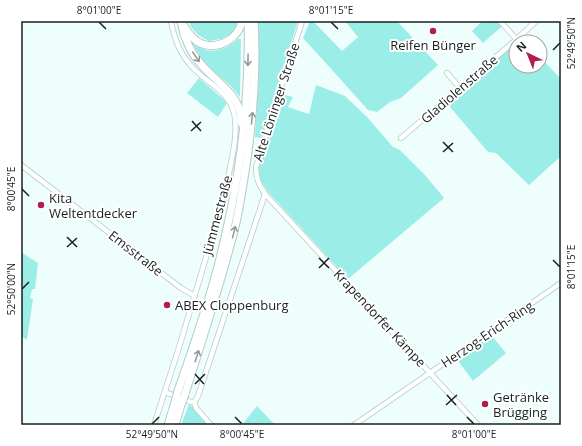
<svg xmlns="http://www.w3.org/2000/svg" width="582" height="446" viewBox="0 0 582 446" font-family="'Open Sans',sans-serif">
<rect width="100%" height="100%" fill="#eefefc"/>
<!-- green -->
<path fill="#9aeee7" d="M 189,21 L 238,21 L 232,33 L 221,39 L 209,41 L 198,35 L 191,27 Z
M 258,21 L 298,21 L 261,138 L 255,137 L 257,104 Z
M 310,21 L 313,21 L 342,51 L 358,37 L 345,21 L 397,21 L 438,65 L 401,98 L 390,102 L 377,112 L 368,110 L 324,61 L 303,38 Z
M 482,21 L 508,21 L 483,43 L 472,31 Z
M 238,39 L 241,39 L 240,97 L 231,86 L 206,65 L 198,53 L 193,44 C 196,45 199,48 202,49 C 215,54 228,48 238,39 Z
M 516,42 L 516,66 L 540,66 L 540,57 L 561,79 L 561,156 L 529,185 L 496,153 L 488,152 L 446,102 Z
M 199,78 L 222,98 L 227,103 L 218,117 L 187,93 Z
M 316,85 L 345,96 L 367,117 L 393,147 L 400,150 L 425,175 L 444,198 L 348,279 L 268,192 L 259,178 L 258,170 L 282,94 L 293,97 L 288,107 L 309,114 Z
M 21,252 L 38,263 L 35,289 L 32,289 L 30,298 L 33,299 L 27,340 L 21,336 Z
M 491,335 L 506,353 L 473,381 L 456,358 Z
M 189,404 L 194,408 L 208,425 L 181,425 Z
M 257,406 L 275,425 L 242,425 Z"/>
<g fill="none" stroke-linecap="round" stroke-linejoin="round">
<!-- minor casing -->
<g stroke="#b2ccc9" stroke-width="6">
<path id="minor" d="M 500,21 L 519,42
M 447,73 L 460,88
M 401,138 L 517,39 L 536,21
M 21,165 L 181,288 L 191,294 L 195,296
M 265,194 L 478,425
M 165,392 L 191,402 C 195,402 196,400 198,396 L 265,194 C 259,185 256,178 256,167 L 302,21
M 194,402 L 196,408 L 211,425
M 154,425 C 170,377 185,329 199,281 C 209,248 219,215 227,182 C 231,163 239,132 234,113 C 229,92 208,83 194,69 C 181,56 174,39 171,21
M 354,425 L 561,283"/>
</g>
<!-- trunk casing -->
<g stroke="#b2ccc9" stroke-width="9">
<path id="trunk" d="M 181,21 C 183,27 183,34 186,39 C 189,48 194,56 200,63 C 216,83 242,94 241,123
M 184,26 C 188,33 194,41 202,44 C 219,50 239,38 242,21
M 178,391 C 192,351 206,311 217,270 C 233,209 244,147 247,85 C 248,64 249,42 248,21
M 185,394 C 203,337 222,280 236,223 C 240,204 243,185 246,166 C 253,118 257,69 254,21
M 168,425 L 175,402
M 175,425 L 181,405"/>
</g>
<!-- minor -->
<use href="#minor" stroke="#fff" stroke-width="4.5"/>
<!-- trunk -->
<use href="#trunk" stroke="#fff" stroke-width="7"/>
<!-- trunk-bridge casing -->
<g stroke="#b2ccc9" stroke-width="9" stroke-linecap="butt">
<path id="trunk-bridge" d="M 175,402 L 178,391
M 181,405 L 185,394"/>
</g>
<!-- trunk-bridge -->
<use href="#trunk-bridge" stroke="#fff" stroke-width="7"/>
</g>
<!-- one-way arrows -->
<defs><path id="oneway-shaft" d="M-6 0H5M1.5-3L5.5 0L1.5 3" fill="none" stroke-width="1.6" stroke-linecap="round" stroke-linejoin="round"/></defs>
<g stroke="#979b9b">
<use href="#oneway-shaft" transform="translate(196 57) rotate(56)"/>
<use href="#oneway-shaft" transform="translate(248 60) rotate(91)"/>
<use href="#oneway-shaft" transform="translate(252 118) rotate(-85)"/>
<use href="#oneway-shaft" transform="translate(234 232) rotate(-76)"/>
<use href="#oneway-shaft" transform="translate(197 356) rotate(-72)"/>
</g>
<!-- ticks -->
<path fill="none" stroke="#172120" stroke-width="1.5" d="M 99,22 L 106,29M 331,22 L 338,29M 553,50 L 560,43M 192,121 L 201,131M 191,131 L 201,122M 443,142 L 453,152M 443,152 L 453,143M 22,189 L 29,196M 67,237 L 77,247M 67,247 L 77,238M 319,258 L 329,268M 553,260 L 560,267M 319,268 L 329,258M 22,289 L 29,282M 195,374 L 204,384M 195,384 L 205,374M 447,395 L 456,405M 446,405 L 457,395M 235,417 L 242,424M 467,417 L 474,424M 152,424 L 159,417"/>
<!-- markers -->
<g fill="#b01f4c" stroke="#fff" stroke-width="1.5">
<circle cx="433" cy="31" r="4"/>
<circle cx="41" cy="205" r="4"/>
<circle cx="167" cy="305" r="4"/>
<circle cx="485" cy="404" r="4"/>
</g>
<g text-anchor="middle" stroke-width="4" stroke-linejoin="round" paint-order="stroke">
<!-- poi labels -->
<g font-size="13" fill="#172120" stroke="#fff" text-anchor="start">
<text x="433" y="50" text-anchor="middle">Reifen Bünger</text>
<text x="49" y="203">Kita<tspan x="49" dy="15">Weltentdecker</tspan></text>
<text x="175" y="310">ABEX Cloppenburg</text>
<text x="493" y="402">Getränke<tspan x="493" dy="15">Brügging</tspan></text>
</g>
<!-- street labels -->
<g font-size="13" fill="#172120" stroke="#fff">
<text transform="translate(459 89) rotate(-41)" y="5">Gladiolenstraße</text>
<text transform="translate(276 102) rotate(-72)" y="5">Alte Löninger Straße</text>
<text transform="translate(217 215) rotate(-75)" y="5">Jümmestraße</text>
<text transform="translate(136 253) rotate(38)" y="5">Emsstraße</text>
<text transform="translate(380 318) rotate(47)" y="5">Krapendorfer Kämpe</text>
<text transform="translate(487 334) rotate(-34)" y="5">Herzog-Erich-Ring</text>
</g>
</g>
<!-- border -->
<rect width="582" height="446" fill="none" stroke="#ffffff" stroke-width="44"/>
<!-- north arrow -->
<g transform="translate(528 54) rotate(317)"><circle r="19" fill="#ffffff" stroke="#a2a6a6"/>
<path d="M0-3L7 15L0 10L-7 15Z" fill="#b01f4c"/>
<text y="-6" font-size="11" font-weight="bold" text-anchor="middle" fill="#172120">N</text>
</g>
<rect x="22" y="22" width="538" height="402" fill="none" stroke="#172120" stroke-width="1.5"/>
<g font-size="10" text-anchor="middle" fill="#172120">
<text x="99" y="14">8°01'00"E</text>
<text x="331" y="14">8°01'15"E</text>
<text transform="translate(571 43) rotate(-90)" y="4">52°49'50"N</text>
<text transform="translate(11 189) rotate(-90)" y="4">8°00'45"E</text>
<text transform="translate(571 267) rotate(-90)" y="4">8°01'15"E</text>
<text transform="translate(11 289) rotate(-90)" y="4">52°50'00"N</text>
<text x="152" y="438">52°49'50"N</text>
<text x="242" y="438">8°00'45"E</text>
<text x="474" y="438">8°01'00"E</text>
</g>
</svg>
